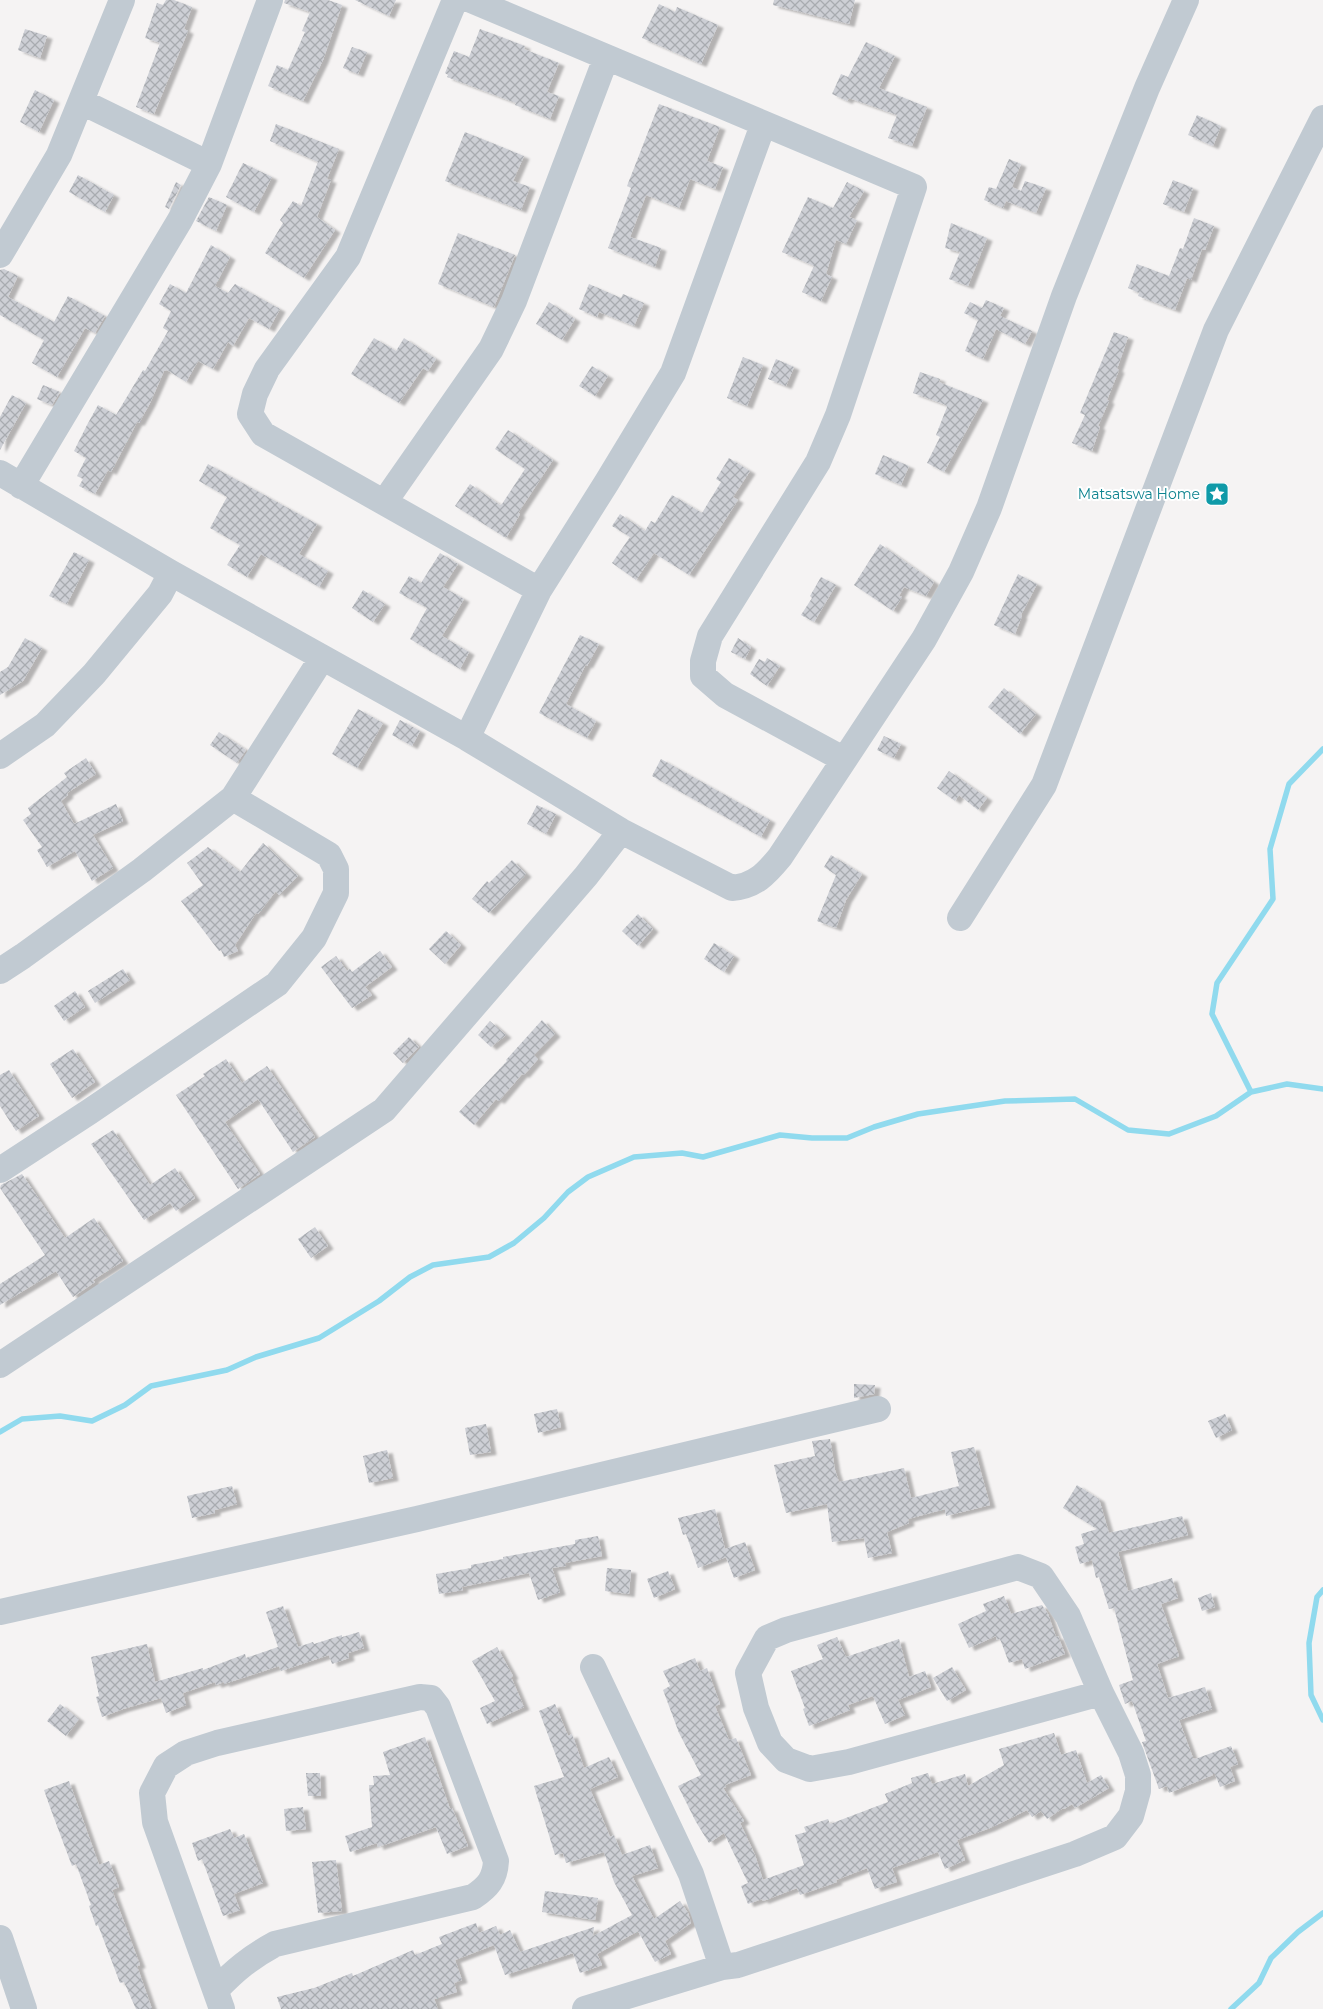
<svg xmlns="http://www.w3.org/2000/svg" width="1323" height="2009" viewBox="0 0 1323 2009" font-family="Montserrat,sans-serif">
<defs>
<pattern id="building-cross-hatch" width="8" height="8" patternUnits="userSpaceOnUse" patternTransform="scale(1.25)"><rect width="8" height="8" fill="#cdcfd5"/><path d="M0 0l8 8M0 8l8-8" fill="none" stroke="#a8abb0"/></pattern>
<filter id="shadow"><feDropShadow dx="5.5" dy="3" stdDeviation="1" flood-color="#0004"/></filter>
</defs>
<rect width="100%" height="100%" fill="#f5f3f3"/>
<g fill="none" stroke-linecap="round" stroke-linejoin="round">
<!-- stream -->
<path stroke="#90daee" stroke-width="5.5" d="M 1251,1092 L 1212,1014 L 1217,983 L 1273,899 L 1270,849 L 1289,784 L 1323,749
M 0,1432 L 22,1419 L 60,1416 L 92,1421 L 125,1405 L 151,1386 L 227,1370 L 256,1357 L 319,1338 L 379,1301 L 410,1277 L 433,1265 L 489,1257 L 514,1243 L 544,1218 L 568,1192 L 588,1177 L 634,1157 L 682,1153 L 703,1157 L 780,1135 L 812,1138 L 847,1138 L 874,1127 L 918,1114 L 1005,1101 L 1075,1099 L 1128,1130 L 1169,1134 L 1216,1116 L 1251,1092 L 1287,1084 L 1323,1089
M 1323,1590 L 1317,1597 L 1309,1643 L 1311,1695 L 1323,1720
M 1231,2009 L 1259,1983 L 1271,1958 L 1298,1932 L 1323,1913"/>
</g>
<!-- building -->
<path fill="url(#building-cross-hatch)" filter="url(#shadow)" d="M 166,0 L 174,0 L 192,7 L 184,29 L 188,31 L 154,114 L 136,107 L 160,43 L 145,38 L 157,3 L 163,5 Z
M 285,0 L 328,0 L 342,5 L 323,60 L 303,101 L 268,86 L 277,65 L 288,70 L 305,32 L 302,31 L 310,12 L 284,3 Z
M 355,0 L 396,0 L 389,16 Z
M 774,0 L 855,0 L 849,24 L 773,5 Z
M 659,4 L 675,12 L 677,7 L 718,25 L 701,64 L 642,38 Z
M 25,29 L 47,36 L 40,58 L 18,50 Z
M 480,29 L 525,46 L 524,49 L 559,63 L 547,92 L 559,96 L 550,119 L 515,105 L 516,103 L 447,77 L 448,75 L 445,73 L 454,51 L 469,57 Z
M 866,42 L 895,56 L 879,88 L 927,107 L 912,146 L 888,138 L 897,115 L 849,98 L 847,101 L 832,94 L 841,74 L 848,77 Z
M 352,47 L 367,52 L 358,74 L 343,68 Z
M 35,90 L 54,100 L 39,132 L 20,122 Z
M 659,104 L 720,127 L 707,161 L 723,167 L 715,189 L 690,179 L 679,208 L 646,195 L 630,237 L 661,248 L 655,267 L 608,248 L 631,188 L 627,186 Z
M 1197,115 L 1221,126 L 1213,146 L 1188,135 Z
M 276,124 L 339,149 L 327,179 L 331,180 L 317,217 L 335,230 L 304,278 L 265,253 L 283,223 L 280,220 L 293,201 L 301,206 L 318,162 L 270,141 Z
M 465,132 L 524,156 L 513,181 L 530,187 L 521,210 L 445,181 Z
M 1009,159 L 1021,164 L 1012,187 L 1021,191 L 1025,181 L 1046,188 L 1036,213 L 1006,201 L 1003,208 L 984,200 L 989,187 L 996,189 Z
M 243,163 L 272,177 L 254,212 L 226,197 Z
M 78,175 L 114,195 L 105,212 L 69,192 Z
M 1173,180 L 1193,188 L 1184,212 L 1163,204 Z
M 176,182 L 181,185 L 169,209 L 165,207 Z
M 847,182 L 864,191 L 849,217 L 857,220 L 846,244 L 836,240 L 826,274 L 832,277 L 821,301 L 802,292 L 814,266 L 782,252 L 808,197 L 833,208 Z
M 209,197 L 227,205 L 216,231 L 196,221 Z
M 1194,218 L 1214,226 L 1205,250 L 1202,249 L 1191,280 L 1187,278 L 1175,310 L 1138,296 L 1139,293 L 1128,288 L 1137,264 L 1169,276 L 1180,248 L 1183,249 Z
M 951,223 L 987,238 L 968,286 L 949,279 L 960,252 L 945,248 Z
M 458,233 L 515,255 L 494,307 L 438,284 Z
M 211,245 L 230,257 L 215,286 L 228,293 L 235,284 L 280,309 L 269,329 L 249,318 L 233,346 L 228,342 L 213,369 L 198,361 L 186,382 L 167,370 L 164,371 L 150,403 L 139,423 L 137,422 L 111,472 L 108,470 L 95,494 L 79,486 L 83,479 L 77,476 L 86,458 L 74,451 L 87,425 L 98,405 L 116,415 L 143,370 L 145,371 L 168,331 L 163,328 L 171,311 L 159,304 L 170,284 L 186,293 Z
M 4,269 L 18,276 L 8,297 L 54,322 L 68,296 L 105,316 L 95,333 L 85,328 L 57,377 L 32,363 L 44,340 L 0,315 L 0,270 Z
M 589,284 L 621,298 L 623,294 L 644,303 L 634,326 L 599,312 L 597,317 L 579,309 Z
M 986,300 L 1004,308 L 1000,316 L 1032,331 L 1025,344 L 996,329 L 983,359 L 965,351 L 978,320 L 964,313 L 970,302 L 982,308 Z
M 549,302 L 575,319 L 562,340 L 536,324 Z
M 1114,332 L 1128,337 L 1117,369 L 1119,370 L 1107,400 L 1109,401 L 1098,426 L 1100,427 L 1092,451 L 1072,443 L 1085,415 L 1080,413 Z
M 374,338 L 396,351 L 404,338 L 436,359 L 428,371 L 423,368 L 399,403 L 351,374 Z
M 743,357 L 763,365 L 747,406 L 727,398 Z
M 776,359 L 794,367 L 786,386 L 768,379 Z
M 592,366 L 608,376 L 595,396 L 579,386 Z
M 920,372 L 940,379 L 939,382 L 983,400 L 944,472 L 927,463 L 940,437 L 936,435 L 947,407 L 946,405 L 913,393 Z
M 43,385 L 60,392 L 52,405 L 37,399 Z
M 12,395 L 26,403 L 0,450 L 0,417 Z
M 508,430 L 553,460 L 518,513 L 520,514 L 506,538 L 455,506 L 470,484 L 500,505 L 502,504 L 525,469 L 495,449 Z
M 883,455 L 909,466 L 901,485 L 875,474 Z
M 729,458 L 750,471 L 733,497 L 738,500 L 689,575 L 654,553 L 636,580 L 612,563 L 630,537 L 612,526 L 620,514 L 645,531 L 651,521 L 655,523 L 672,495 L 702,513 L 721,482 L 716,479 Z
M 208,464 L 317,524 L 299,554 L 328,571 L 319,587 L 261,554 L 247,577 L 227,565 L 240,545 L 210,528 L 227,497 L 199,481 Z
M 880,544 L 934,582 L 926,596 L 904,587 L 899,596 L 902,597 L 893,611 L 854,585 Z
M 74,552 L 89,560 L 67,604 L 49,596 Z
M 440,553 L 458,564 L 443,587 L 464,599 L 442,636 L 469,652 L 460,669 L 410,639 L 427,608 L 399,593 L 409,576 L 421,583 Z
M 1018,574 L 1037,584 L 1021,615 L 1022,616 L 1015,634 L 994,625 Z
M 821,577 L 836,585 L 814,622 L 801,615 L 812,598 L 810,596 Z
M 363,590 L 385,604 L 373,622 L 352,608 Z
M 580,635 L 599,644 L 587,666 L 586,664 L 566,704 L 596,721 L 587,738 L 539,713 Z
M 25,638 L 42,648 L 23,681 L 0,695 L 0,672 L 8,667 Z
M 738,638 L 751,647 L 745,659 L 731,652 Z
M 767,658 L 780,666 L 767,686 L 750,674 L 759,659 L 765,662 Z
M 1004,688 L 1036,714 L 1020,734 L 988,707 Z
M 358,709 L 383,723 L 357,768 L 332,754 Z
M 400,720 L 420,731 L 412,746 L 392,735 Z
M 219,732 L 246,750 L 237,763 L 210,745 Z
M 884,736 L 901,744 L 894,758 L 877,750 Z
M 86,758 L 96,774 L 67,793 L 68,795 L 61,801 L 74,824 L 116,804 L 123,821 L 93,835 L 113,868 L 92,881 L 75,851 L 47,867 L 37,850 L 42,847 L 23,820 L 31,814 L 28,808 L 67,777 L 64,773 Z
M 661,759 L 770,820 L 761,837 L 652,776 Z
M 949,771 L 987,798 L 978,810 L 959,795 L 955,801 L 937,788 Z
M 537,805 L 556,814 L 546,834 L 527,824 Z
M 263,843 L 298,876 L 279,895 L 276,891 L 258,914 L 256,913 L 235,945 L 238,951 L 224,957 L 221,950 L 219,951 L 181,901 L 203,885 L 187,863 L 208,847 L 240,872 Z
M 831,855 L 862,874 L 846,900 L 836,928 L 817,921 L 836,875 L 824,867 Z
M 512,860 L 526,874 L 489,913 L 472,899 L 487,881 L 489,883 Z
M 638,914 L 653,929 L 638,946 L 622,931 Z
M 446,931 L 461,945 L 445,964 L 429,949 Z
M 714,943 L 734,956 L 724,972 L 704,959 Z
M 380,951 L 392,967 L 365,987 L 372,995 L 352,1008 L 321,967 L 336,956 L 347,971 L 350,969 L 352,972 Z
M 123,969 L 130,980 L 95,1003 L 88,991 Z
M 75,991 L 85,1007 L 64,1021 L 54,1006 Z
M 542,1020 L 555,1034 L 534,1055 L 538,1059 L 524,1075 L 522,1074 L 499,1101 L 496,1099 L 474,1125 L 459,1112 L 507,1061 L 506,1060 Z
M 490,1021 L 506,1035 L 491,1047 L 478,1035 Z
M 409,1037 L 419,1047 L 403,1063 L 393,1053 Z
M 73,1049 L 95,1082 L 72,1098 L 50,1064 Z
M 226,1059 L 242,1083 L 267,1066 L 315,1137 L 293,1152 L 258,1099 L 225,1122 L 260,1174 L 238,1189 L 176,1095 L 205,1076 L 203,1074 Z
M 9,1070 L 39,1116 L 16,1131 L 0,1106 L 0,1075 Z
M 113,1130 L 150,1185 L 175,1168 L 195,1198 L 176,1211 L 170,1203 L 144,1220 L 91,1144 Z
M 22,1174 L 65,1238 L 94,1218 L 123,1261 L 93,1280 L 95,1282 L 73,1297 L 56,1271 L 0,1305 L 0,1284 L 45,1255 L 0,1188 L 1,1185 Z
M 315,1227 L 328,1246 L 311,1258 L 298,1239 Z
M 854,1384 L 875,1385 L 874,1394 L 854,1398 Z
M 557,1409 L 561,1427 L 538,1433 L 534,1414 Z
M 1225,1414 L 1232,1430 L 1216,1438 L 1208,1421 Z
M 486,1424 L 491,1452 L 470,1455 L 465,1428 Z
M 830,1439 L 835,1470 L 839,1482 L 904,1468 L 911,1498 L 959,1486 L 951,1452 L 974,1447 L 990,1505 L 946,1516 L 945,1509 L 908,1519 L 909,1523 L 887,1532 L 892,1553 L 868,1558 L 864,1538 L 832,1542 L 827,1504 L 786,1513 L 774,1465 L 815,1456 L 812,1441 Z
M 387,1450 L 393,1478 L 369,1483 L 363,1456 Z
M 1077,1485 L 1099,1499 L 1109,1533 L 1182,1516 L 1188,1535 L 1118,1552 L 1128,1591 L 1172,1578 L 1178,1598 L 1161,1604 L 1179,1656 L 1157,1664 L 1168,1698 L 1205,1687 L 1212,1709 L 1179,1720 L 1193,1758 L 1195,1759 L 1231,1746 L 1238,1764 L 1230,1767 L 1235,1781 L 1220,1787 L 1215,1774 L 1213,1774 L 1213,1775 L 1169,1793 L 1167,1786 L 1159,1789 L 1142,1742 L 1146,1741 L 1132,1701 L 1125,1704 L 1119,1685 L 1133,1680 L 1114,1608 L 1109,1609 L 1099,1577 L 1096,1578 L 1092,1560 L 1080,1564 L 1075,1547 L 1084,1544 L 1081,1534 L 1097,1529 L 1063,1508 Z
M 232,1486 L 237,1504 L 215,1510 L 215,1513 L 192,1518 L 187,1496 Z
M 715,1509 L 725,1549 L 745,1542 L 755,1570 L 734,1578 L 726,1557 L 698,1568 L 686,1534 L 683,1535 L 678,1518 Z
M 598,1536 L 602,1556 L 565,1563 L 566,1566 L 552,1568 L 560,1592 L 538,1600 L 529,1573 L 462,1587 L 463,1590 L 439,1594 L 436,1574 L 471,1568 L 471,1565 L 503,1559 L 503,1557 L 575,1544 L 575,1540 Z
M 607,1568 L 631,1570 L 629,1594 L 605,1591 Z
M 668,1571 L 675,1589 L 654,1598 L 647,1579 Z
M 1211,1593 L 1215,1607 L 1202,1611 L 1198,1598 Z
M 1004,1596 L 1011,1614 L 1042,1605 L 1048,1614 L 1056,1637 L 1058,1636 L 1065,1654 L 1025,1669 L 1022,1659 L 1009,1663 L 1000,1639 L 997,1640 L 996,1636 L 969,1648 L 958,1624 L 986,1611 L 983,1604 Z
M 283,1606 L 298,1647 L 313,1642 L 314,1644 L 342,1635 L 342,1637 L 359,1632 L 364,1648 L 348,1653 L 349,1658 L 332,1664 L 329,1655 L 281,1671 L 279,1666 L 224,1684 L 224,1682 L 216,1685 L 215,1682 L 183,1693 L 186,1705 L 166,1713 L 161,1698 L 123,1709 L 102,1717 L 96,1697 L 99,1696 L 91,1657 L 147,1644 L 155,1682 L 203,1668 L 203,1670 L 245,1654 L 246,1658 L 278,1647 L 266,1612 Z
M 837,1637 L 846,1657 L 899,1639 L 909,1677 L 925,1671 L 931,1687 L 898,1700 L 905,1715 L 885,1724 L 873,1696 L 848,1705 L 850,1710 L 809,1726 L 803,1709 L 805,1708 L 791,1671 L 823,1659 L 817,1645 Z
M 497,1647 L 513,1676 L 511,1677 L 524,1707 L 487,1724 L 480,1708 L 495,1701 L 472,1661 Z
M 695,1658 L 700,1671 L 707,1668 L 720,1704 L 715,1706 L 729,1740 L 736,1738 L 751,1775 L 725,1785 L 726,1787 L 723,1788 L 744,1821 L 740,1823 L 755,1855 L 763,1880 L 804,1865 L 795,1835 L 806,1832 L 804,1827 L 828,1819 L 830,1824 L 888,1802 L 885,1794 L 912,1783 L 911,1778 L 928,1773 L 932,1784 L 965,1774 L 968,1786 L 1004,1765 L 999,1749 L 1054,1733 L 1061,1755 L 1076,1750 L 1087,1783 L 1101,1775 L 1109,1788 L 1075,1808 L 1072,1804 L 1064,1809 L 1063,1808 L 1047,1819 L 1041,1811 L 1032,1817 L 1027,1810 L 990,1828 L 957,1840 L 965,1860 L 945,1869 L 938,1852 L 892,1868 L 897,1882 L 875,1889 L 867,1868 L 836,1880 L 837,1882 L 800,1895 L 797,1888 L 763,1901 L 762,1899 L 748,1904 L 741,1886 L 748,1883 L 724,1833 L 709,1843 L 696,1822 L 678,1786 L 701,1775 L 679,1733 L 663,1690 L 670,1686 L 663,1671 Z
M 952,1667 L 966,1690 L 947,1701 L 933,1678 Z
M 60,1704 L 79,1719 L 66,1736 L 47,1721 Z
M 555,1704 L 568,1736 L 572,1734 L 584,1768 L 609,1757 L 618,1777 L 590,1789 L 610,1837 L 614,1835 L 622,1855 L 650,1845 L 658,1868 L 632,1876 L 654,1919 L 680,1901 L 688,1913 L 691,1923 L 665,1941 L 671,1954 L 655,1962 L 638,1931 L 597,1954 L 602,1965 L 580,1973 L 573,1953 L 505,1975 L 494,1945 L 455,1960 L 462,1980 L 454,1983 L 457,1992 L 434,1999 L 438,2009 L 281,2009 L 277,1997 L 314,1988 L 352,1973 L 353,1976 L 413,1950 L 415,1955 L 442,1944 L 439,1937 L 476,1923 L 479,1933 L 496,1926 L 500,1935 L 510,1930 L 520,1952 L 594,1927 L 593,1936 L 632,1915 L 614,1882 L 604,1852 L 566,1863 L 563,1853 L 555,1855 L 534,1786 L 564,1777 L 539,1711 Z
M 425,1737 L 450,1809 L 452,1808 L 468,1846 L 447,1854 L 436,1827 L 378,1847 L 377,1843 L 350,1852 L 345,1836 L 372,1827 L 369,1785 L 374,1785 L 373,1776 L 390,1775 L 383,1752 Z
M 306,1773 L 320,1773 L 321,1796 L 308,1796 Z
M 69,1781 L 99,1865 L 109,1861 L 119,1887 L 112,1890 L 140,1965 L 137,1966 L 152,2009 L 136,2009 L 124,1982 L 120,1983 L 98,1925 L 96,1926 L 89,1906 L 91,1905 L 76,1864 L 72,1866 L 51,1810 L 44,1790 Z
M 303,1807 L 306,1829 L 286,1831 L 284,1809 Z
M 230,1829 L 234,1838 L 244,1834 L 263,1883 L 234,1894 L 240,1910 L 223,1916 L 202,1859 L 198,1861 L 192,1843 Z
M 336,1860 L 342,1911 L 318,1913 L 312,1862 Z
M 545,1891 L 598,1898 L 595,1920 L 542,1912 Z"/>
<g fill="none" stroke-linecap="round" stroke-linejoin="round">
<!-- minor -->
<path stroke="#c1cad2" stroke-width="26" d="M 455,0 L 348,257 L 267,369 L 255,394 L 250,414 L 263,434 L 539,590 L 467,738
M 471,0 L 914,187 L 838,415 L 818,462 L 710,636 L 703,661 L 703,676 L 725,695 L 843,759
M 82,102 L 209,164
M 0,255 L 59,155 L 122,0
M 0,473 L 171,573 L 467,738 L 621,831 L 732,888 C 755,886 766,874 780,857 L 924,639 L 961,572 L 989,508 L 1064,296 L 1147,88 L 1186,0
M 21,486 L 180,220 L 209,164 L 270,0
M 385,503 L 392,491 L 491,349 L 514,301 L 606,58
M 539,590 L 607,482 L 673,373 L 763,125
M 0,756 L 45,725 L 94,674 L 160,594 L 171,573
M 960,918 L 1044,785 L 1216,330 L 1323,118
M 0,971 L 23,956 L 142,870 L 233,798 L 322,658
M 0,1170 L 89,1112 L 277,984 L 314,938 L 336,893 L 336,869 L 329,855 L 233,798
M 0,1365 L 384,1110 L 586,876 L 621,831
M 0,1612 L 417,1519 L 878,1409
M 593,1667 L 691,1874 L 722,1967
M 0,1938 L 24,2009
M 216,1990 C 235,1970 251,1957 275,1944 L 473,1897 C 488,1887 495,1879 496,1861 L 438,1707 L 431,1698 L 420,1697 L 217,1743 L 186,1753 L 166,1766 L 152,1793 L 155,1822 L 222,2009
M 585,2009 L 722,1967 L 738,1965 L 1075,1854 L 1115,1837 L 1131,1816 L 1138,1791 L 1138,1775 L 1131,1753 L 1101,1693 L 1068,1616 L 1041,1576 L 1018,1567 L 786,1630 L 767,1638 L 748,1673 L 756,1708 L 770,1743 L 786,1760 L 810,1769 L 849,1762 L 1101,1693"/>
</g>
<!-- icons -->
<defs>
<g id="sight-square" transform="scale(1.25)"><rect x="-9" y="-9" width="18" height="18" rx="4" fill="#0f9aa8" stroke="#fff"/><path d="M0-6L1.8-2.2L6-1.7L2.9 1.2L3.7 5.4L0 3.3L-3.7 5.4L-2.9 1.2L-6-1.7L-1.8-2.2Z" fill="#fff"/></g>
</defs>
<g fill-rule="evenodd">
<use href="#sight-square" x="1217" y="494"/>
</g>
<g text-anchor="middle" stroke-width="4" stroke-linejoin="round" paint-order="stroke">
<!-- culture labels -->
<g font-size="14" fill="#0d838f" stroke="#fff" text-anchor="end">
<text x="1200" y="499">Matsatswa Home</text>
</g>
</g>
</svg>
